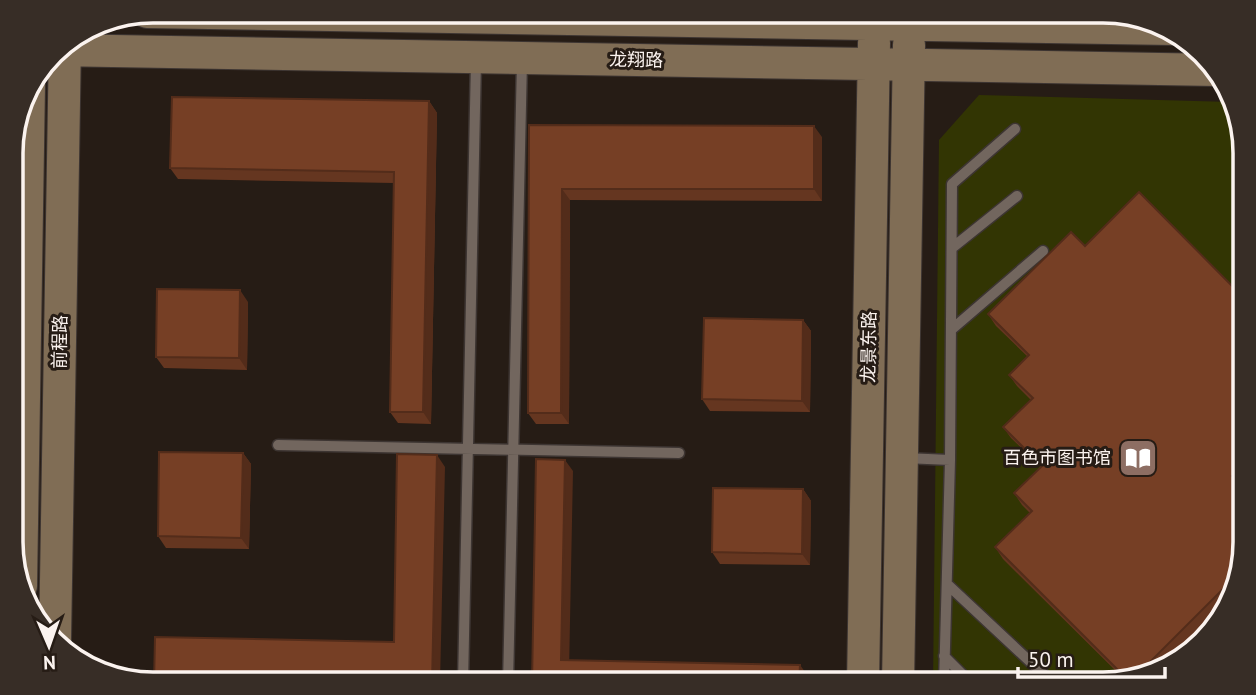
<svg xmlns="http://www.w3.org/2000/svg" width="1256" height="695" viewBox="0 0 1256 695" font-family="'PT Sans','Noto Sans SC',sans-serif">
<rect width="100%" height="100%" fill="#261c15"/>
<!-- green -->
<path fill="#323503" d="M 979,95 L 1231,102 L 1245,143 L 1245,551 L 1227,613 L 1175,665 L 1112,684 L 933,684 L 939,140 Z"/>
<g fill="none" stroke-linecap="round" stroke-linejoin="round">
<!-- lane casing -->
<g stroke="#3d3532" stroke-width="13">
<path id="lane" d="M 952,248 L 1017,196
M 951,330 L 1043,251
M 278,445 L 679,453
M 905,458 L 950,460 L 944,684
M 950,460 L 952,184 L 1015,129
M 947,584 L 1054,684
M 944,656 L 972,684
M 463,684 L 476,60
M 508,684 L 522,61"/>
</g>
<!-- secondary casing -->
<g stroke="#3d3532" stroke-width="34">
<path id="secondary" d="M 147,12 L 1173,29
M 55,50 L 1217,70
M 21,586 L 29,85
M 55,641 L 65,42
M 863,684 L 874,43
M 898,684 L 909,45"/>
</g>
<!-- lane -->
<use href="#lane" stroke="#72665e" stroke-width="10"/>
<!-- secondary -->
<use href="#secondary" stroke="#806d55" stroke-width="32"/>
</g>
<!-- wall -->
<path fill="#653620" d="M 429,101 L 437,113 L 431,424 L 398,423 L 390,412 L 394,183 L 178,179 L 170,168 Z
M 529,125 L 822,137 L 822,201 L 570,200 L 569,424 L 536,424 L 528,413 Z
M 1085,246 L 1245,299 L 1245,352 L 1243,354 L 1245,356 L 1245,482 L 1241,485 L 1245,489 L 1245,537 L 1243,540 L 1245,551 L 1230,601 L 1162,669 L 1125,680 L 1003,559 L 995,547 L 1030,513 L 1022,505 L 1014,493 L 1041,467 L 1011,438 L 1003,427 L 1031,400 L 1017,386 L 1009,375 L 1028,357 L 996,326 L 988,314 Z
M 248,302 L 247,370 L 164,368 L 156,357 Z
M 803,320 L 811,331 L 810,412 L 710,411 L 702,399 Z
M 243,453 L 251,464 L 249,549 L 166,548 L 158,536 Z
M 803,489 L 811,501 L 810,565 L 720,564 L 712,552 Z"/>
<!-- shaded-wall -->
<path fill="#532c1a" d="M 429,101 L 437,113 L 431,424 L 423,412 Z
M 814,126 L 822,137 L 822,201 L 814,189 Z
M 562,189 L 570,200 L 569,424 L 561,413 Z
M 240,290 L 248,302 L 247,370 L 239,358 Z
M 803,320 L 811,331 L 810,412 L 802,401 Z
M 243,453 L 251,464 L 249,549 L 241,538 Z
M 437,455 L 445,467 L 440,684 L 432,684 Z
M 565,460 L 573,471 L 569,672 L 561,660 Z
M 803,489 L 811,501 L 810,565 L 802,554 Z
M 800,665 L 808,676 L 808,684 L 799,684 Z"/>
<!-- building -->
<path fill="#763f25" stroke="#532c1a" stroke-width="2" d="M 172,97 L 429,101 L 423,412 L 390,412 L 394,172 L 170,168 Z
M 529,125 L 814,126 L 814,189 L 562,189 L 561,413 L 528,413 Z
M 1139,192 L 1245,299 L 1245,332 L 1233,344 L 1245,356 L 1245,412 L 1239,418 L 1245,424 L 1245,462 L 1232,476 L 1245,489 L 1245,518 L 1233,530 L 1245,542 L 1245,551 L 1238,574 L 1134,678 L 1128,680 L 995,547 L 1032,511 L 1014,493 L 1042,466 L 1003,427 L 1033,398 L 1009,375 L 1029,355 L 988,314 L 1071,232 L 1085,246 Z
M 157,289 L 240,290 L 239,358 L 156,357 Z
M 704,318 L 803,320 L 802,401 L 702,399 Z
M 159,452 L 243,453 L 241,538 L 158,536 Z
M 397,454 L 437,455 L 432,684 L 154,684 L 155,637 L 394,642 Z
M 536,459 L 565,460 L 561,660 L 800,665 L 799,684 L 532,684 Z
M 713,488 L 803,489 L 802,554 L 712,552 Z"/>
<!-- icons -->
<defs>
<g id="library-square" transform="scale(2.0125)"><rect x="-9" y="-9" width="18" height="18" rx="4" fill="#8d6e63" stroke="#261c15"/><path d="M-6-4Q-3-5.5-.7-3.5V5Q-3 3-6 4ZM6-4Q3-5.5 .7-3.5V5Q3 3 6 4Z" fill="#fff"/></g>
</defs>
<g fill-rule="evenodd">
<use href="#library-square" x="1138" y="458"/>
</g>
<g text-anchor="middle" stroke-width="6" stroke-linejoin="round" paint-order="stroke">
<!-- street labels -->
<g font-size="18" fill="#fbf3ef" stroke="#261c15">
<text transform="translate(636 60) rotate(1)" y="6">龙翔路</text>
<text transform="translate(60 342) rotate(-89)" y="6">前程路</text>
<text transform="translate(869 347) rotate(-89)" y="6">龙景东路</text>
</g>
<!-- poi labels -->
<g font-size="18" fill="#fbf3ef" stroke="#261c15" text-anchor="end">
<text x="1111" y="464">百色市图书馆</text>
</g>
</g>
<!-- crop -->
<path d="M0 0H1256V695H0ZM153 23H1103A130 130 0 0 1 1233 153V542A130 130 0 0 1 1103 672H153A130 130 0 0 1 23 542V153A130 130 0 0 1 153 23Z" fill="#372d26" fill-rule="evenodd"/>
<path fill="none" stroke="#fbf3ef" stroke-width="3.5" d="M153 23H1103A130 130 0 0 1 1233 153V542A130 130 0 0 1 1103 672H153A130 130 0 0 1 23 542V153A130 130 0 0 1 153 23Z"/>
<!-- north arrow -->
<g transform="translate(49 646) rotate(178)" stroke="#261c15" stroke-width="5" paint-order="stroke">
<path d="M0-5L12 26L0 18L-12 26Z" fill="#fbf3ef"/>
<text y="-10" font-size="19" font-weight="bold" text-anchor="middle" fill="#fbf3ef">N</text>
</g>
<!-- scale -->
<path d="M1018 667v10h147v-10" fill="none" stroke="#fbf3ef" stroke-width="3.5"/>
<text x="1028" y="667" font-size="21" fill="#fbf3ef" stroke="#261c15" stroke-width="5" paint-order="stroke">50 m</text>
</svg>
